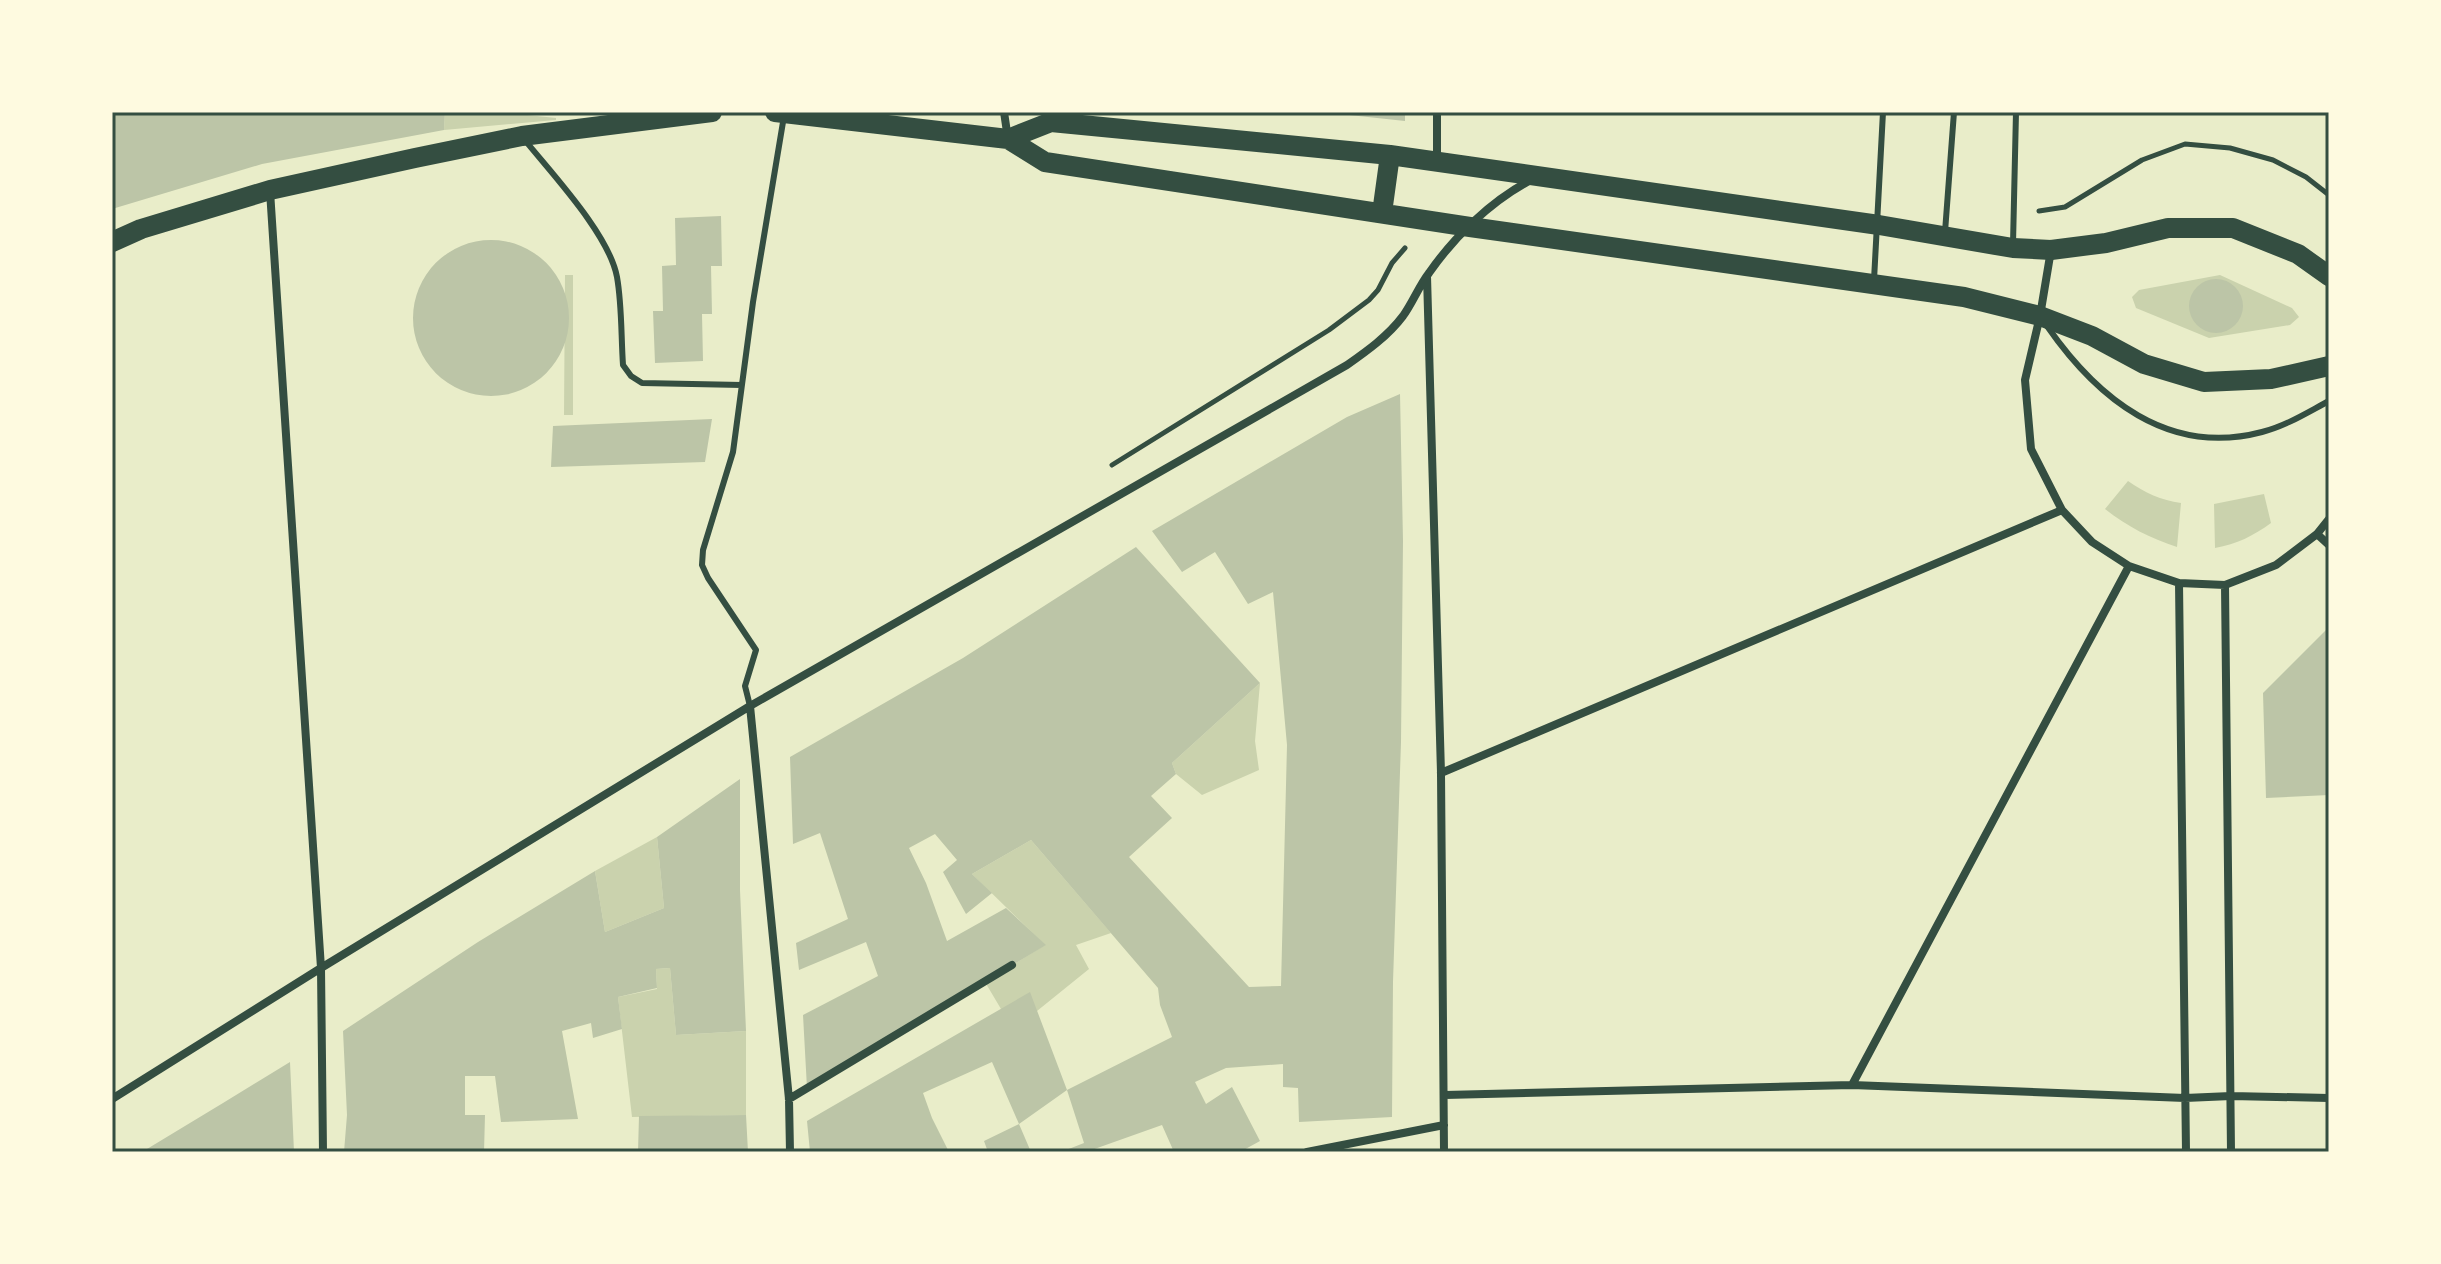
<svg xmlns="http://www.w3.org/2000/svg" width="2441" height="1264" viewBox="0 0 2441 1264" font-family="'Open Sans',sans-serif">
<rect width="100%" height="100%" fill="#e9edc9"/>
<!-- green -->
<path fill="#cad2ad" d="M 445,112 L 499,112 L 556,118 L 556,120 L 444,130 Z
M 565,275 L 573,275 L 573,415 L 564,415 Z
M 2220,275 L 2292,308 L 2299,317 L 2290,325 L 2209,338 L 2136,308 L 2132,297 L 2139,290 Z
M 2128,481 C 2145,493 2161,500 2181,503 L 2177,547 C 2150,538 2128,527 2105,509 Z
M 2264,494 L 2271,523 C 2253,536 2237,544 2215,548 L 2214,504 Z
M 1260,683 L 1255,741 L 1259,770 L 1202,795 L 1176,774 L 1172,763 Z
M 657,837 L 664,908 L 605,932 L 595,871 Z
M 1031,840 L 1111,933 L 1076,945 L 1089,969 L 1037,1011 L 1001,1009 L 985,982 L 1045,945 L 972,874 Z
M 670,968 L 676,1035 L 746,1031 L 746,1115 L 632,1117 L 618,997 L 657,989 L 656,969 Z"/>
<!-- building -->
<path fill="#bcc5a7" d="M 112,112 L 445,112 L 444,130 L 262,164 L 112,209 Z
M 1340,112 L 1405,112 L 1405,121 L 1340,114 Z
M 721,216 L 722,266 L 711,266 L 712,314 L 702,314 L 703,361 L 655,363 L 653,311 L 663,311 L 662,266 L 676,265 L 675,218 Z
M413 318a78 78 0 1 1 156 0a78 78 0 1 1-156 0Z
M2189 306a27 27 0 1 1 54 0a27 27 0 1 1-54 0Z
M 1400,394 L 1403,541 L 1401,742 L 1393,982 L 1392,1117 L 1299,1122 L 1298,1088 L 1283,1087 L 1283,1064 L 1226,1068 L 1195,1082 L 1206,1104 L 1232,1087 L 1260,1141 L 1240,1152 L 1174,1152 L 1162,1125 L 1086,1152 L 1061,1152 L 1084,1143 L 1067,1090 L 1172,1037 L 1160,1005 L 1158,988 L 1031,840 L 972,874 L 992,893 L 966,914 L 943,872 L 957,860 L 935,834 L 909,848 L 926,883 L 947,941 L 1006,908 L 1046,945 L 807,1088 L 803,1015 L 878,976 L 866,942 L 799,970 L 796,943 L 848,919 L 820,833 L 793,844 L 790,757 L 963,658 L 1136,547 L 1260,683 L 1172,763 L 1176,774 L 1151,796 L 1172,818 L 1129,857 L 1249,987 L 1281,986 L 1287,745 L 1273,592 L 1248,604 L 1215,552 L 1182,572 L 1152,531 L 1347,417 Z
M 712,419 L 705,462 L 551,467 L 553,426 Z
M 2326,630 L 2329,634 L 2329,795 L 2266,798 L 2263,693 Z
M 740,779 L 740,890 L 746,1031 L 676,1035 L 670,968 L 656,969 L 657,988 L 618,997 L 622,1029 L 593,1038 L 591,1023 L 562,1031 L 578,1119 L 501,1122 L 495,1076 L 465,1076 L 465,1115 L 485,1115 L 484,1152 L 344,1152 L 347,1115 L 343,1031 L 478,942 L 595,871 L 605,932 L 664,908 L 657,837 Z
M 1030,992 L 1067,1090 L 1019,1124 L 1031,1152 L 988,1152 L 984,1141 L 1019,1124 L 992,1062 L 923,1093 L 932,1118 L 949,1152 L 810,1152 L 807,1121 Z
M 290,1062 L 294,1152 L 142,1152 L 223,1103 Z
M 746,1115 L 748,1152 L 638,1152 L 639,1116 Z"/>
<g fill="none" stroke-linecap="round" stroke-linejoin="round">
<!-- path -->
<path stroke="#344e41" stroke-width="5" d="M 2039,211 L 2065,207 L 2142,160 L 2185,144 L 2230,148 L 2273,160 L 2306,177 L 2329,195
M 1112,465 L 1329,330 L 1369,300 L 1378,290 L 1392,263 L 1405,248"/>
<!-- service -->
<path stroke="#344e41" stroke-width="6" d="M 524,139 C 552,174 609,234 617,277 C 622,305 621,336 623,365 L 631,376 L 642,383 L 742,385
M 1945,232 L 1954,112
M 2013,244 L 2016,112
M 1874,280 L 1883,112
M 2047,326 C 2097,398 2168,457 2262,432 C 2286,426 2308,412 2329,401
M 750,706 L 745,686 L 756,650 L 708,578 L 702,565 L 703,550 L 733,452 L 753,302 L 784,116"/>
<!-- minor -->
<path stroke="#344e41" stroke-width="8" d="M 1004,112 L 1008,139
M 1437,160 L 1437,112
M 270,191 L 321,968 L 323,1152
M 2051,250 L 2040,316 L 2025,380 L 2031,449 L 2062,510 L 2092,542 L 2129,566 L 2179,583 L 2225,585 L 2276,565 L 2317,534 L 2329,519
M 1427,276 L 1441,773 L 1444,1152
M 2317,534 L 2329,545
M 2179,583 L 2186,1152
M 2225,585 L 2231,1152
M 750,706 L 789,1099 L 790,1152
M 1441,773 L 2062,510
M 1852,1085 L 2129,566
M 1445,1095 L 1852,1085 L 2185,1098 L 2231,1096 L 2329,1098
M 112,1099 L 321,968 L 750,706 L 1347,365 C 1367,351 1388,336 1403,316 C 1413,302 1419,286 1429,273 C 1454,237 1490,202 1529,181
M 789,1099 L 1012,965
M 1307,1152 L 1444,1125"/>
<!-- primary -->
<path stroke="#344e41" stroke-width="20" d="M 775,112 L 1008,139 L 1045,162 L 1470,227 L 1964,297 L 2040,316 L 2092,336 L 2144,364 L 2204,382 L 2271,379 L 2329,366
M 1008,139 L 1051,122 L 1390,155 L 1879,225 L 2013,248 L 2051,250 L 2106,243 L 2168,228 L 2233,228 L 2298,254 L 2329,276
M 1382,213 L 1390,155
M 112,242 L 141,229 L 270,190 L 415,158 L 522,136 L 712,112"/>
</g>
<!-- border -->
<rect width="2441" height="1264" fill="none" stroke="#fefae0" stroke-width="228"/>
<rect x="114" y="114" width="2213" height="1036" fill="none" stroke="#344e41" stroke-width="3"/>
</svg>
